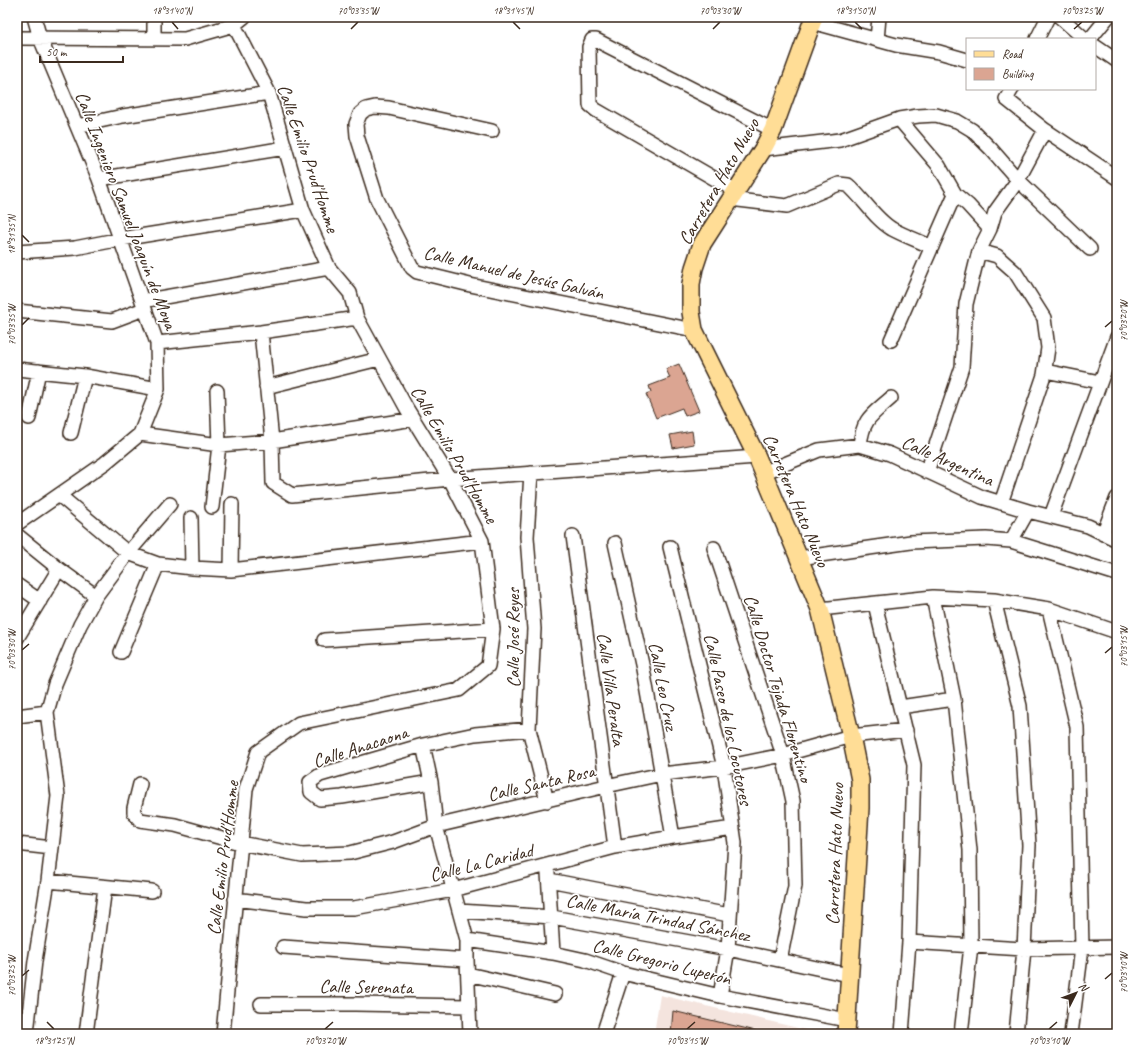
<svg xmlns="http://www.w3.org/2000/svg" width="1134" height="1051" viewBox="0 0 1134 1051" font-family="Caveat,sans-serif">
<rect width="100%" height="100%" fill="#fff"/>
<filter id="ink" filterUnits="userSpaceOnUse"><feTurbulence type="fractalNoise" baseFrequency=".025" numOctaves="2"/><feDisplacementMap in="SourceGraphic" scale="8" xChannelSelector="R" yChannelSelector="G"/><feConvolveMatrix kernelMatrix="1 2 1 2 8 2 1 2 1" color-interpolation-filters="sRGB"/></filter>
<g filter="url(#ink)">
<!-- built -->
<path fill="#f4e4de" d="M 660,995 L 823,1034 L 654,1034 Z"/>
<!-- building -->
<path fill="#dba592" stroke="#3b2a1e" d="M 679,364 L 699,411 L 685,416 L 682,408 L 656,418 L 646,394 L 651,392 L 649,386 L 670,378 L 666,369 Z
M 692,431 L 694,444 L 673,448 L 670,435 Z
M 673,1011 L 756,1031 L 755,1034 L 671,1034 Z"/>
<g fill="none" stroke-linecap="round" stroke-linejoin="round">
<!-- minor casing -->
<g stroke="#3b2a1e" stroke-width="16">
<path id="minor" d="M 154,17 L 154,39
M 1060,17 L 1085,39
M 812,22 L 896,45 L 939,52 L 967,60
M 17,38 L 185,39 L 234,25 L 244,17
M 1037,39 L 1048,17
M 1090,39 L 1108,17
M 877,40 L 879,17
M 1095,46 L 1117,61
M 1012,89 L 1006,99 L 1045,130 L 1117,178
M 899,119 L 939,166 L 955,194 L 968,205 L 990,229
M 77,126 L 123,116 L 269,93
M 492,131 L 389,108 L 375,107 L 366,109 L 360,114 L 356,124 L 357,136 L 377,199 L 412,268 L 417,272 L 470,285 L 694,330
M 763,149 L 840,140 L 899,119 L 918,116 L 936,115 L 957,121 L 972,130 L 991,149 L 1018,180 L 1090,249
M 99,179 L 285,148
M 736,191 L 596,110 L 590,105 L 589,47 L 592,40 L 596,40 L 773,130
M 730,199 L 787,206 L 839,184 L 848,185 C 863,198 875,219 892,229 C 905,236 919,241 932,247
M 979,251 L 997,256 L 1015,272 L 1044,318 L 1048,348 L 1044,375 L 1001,503
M 17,252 L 75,248 L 121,239 L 303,210
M 142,301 L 329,268
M 17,311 L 112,321 L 144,309
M 261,332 L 272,441 L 273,483 L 292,495 L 450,479 L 757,457
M 891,340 L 955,194
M 157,343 L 261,332 L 357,318
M 17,369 L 85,376 L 158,389
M 1045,371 L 1100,382
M 266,387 L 379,359
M 29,418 L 39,371
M 71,433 L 85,376
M 140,434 L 219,445 L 272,441 L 413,419
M 860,445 C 863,418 872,415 891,398
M 927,472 L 962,367 L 966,304 L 979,251 L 990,229 L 995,212 L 1018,180 L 1045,130
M 531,473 L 527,537 L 534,629 L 529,729 L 547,801
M 763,473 L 819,450 L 860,445 L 890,454 L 982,497 L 1028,511 L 1088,526 L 1117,540
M 59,495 L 128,553 L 158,564 L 192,568 L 231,570 L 482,541
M 212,507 L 219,445 L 217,391
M 1051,516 L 1117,337
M 191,518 L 192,568
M 17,524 L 105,463 L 140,434 L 158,389 L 157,343 L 99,179 L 40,38 L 34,17
M 1103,534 L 1117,498
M 17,535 L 59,569 L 96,596
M 573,536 L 615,847
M 1011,541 L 1117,574
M 615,543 L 643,669 L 673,837
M 670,547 L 724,767 L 735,843 L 728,949 L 720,996
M 714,548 L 783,755 L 793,801 L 795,886 L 780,960
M 799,558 L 911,542 L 986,539 L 1011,541 L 1028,511
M 231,570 L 232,504
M 17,585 L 40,601
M 933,597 L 954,699 L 970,850 L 971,946 L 961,1034
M 994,600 L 1020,706 L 1029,845 L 1024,949 L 1016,1034
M 875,604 L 914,765 L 909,942 L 902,1034
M 820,609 L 933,597 L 994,600 L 1049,609 L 1117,632
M 1049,609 L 1077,727 L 1082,948 L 1071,1034
M 17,638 L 59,569
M 324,640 L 493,629
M 121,652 L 158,564
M 900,707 L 954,699
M 17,716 L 47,712
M 423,745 L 431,782 L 436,826 L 467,940 L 467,960 L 470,1034
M 431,782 L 342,797 L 320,799 L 311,792 L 310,782 L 320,775 L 423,745 L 475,734 L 529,729
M 140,784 L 134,808 L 134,813 L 140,820 L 175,825 L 240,843 L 302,855 L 350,853 L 393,842 L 436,826 L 606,786 L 662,774 L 724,767 L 783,755 L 851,736 L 906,730
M 17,844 L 52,848
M 548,873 L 553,953
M 549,880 L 729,915
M 48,881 L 152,891
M 235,899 L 306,908 L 354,908 L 453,890 L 615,847 L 673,837 L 733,828
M 459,911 L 552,917 L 728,949 L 849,975
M 467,940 L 553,953 L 585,960 L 623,973 L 720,996 L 847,1020
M 909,942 L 1024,949 L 1117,947
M 283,947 L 467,960
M 468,974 L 555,994
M 261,1004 L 355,1004 L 469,1006
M 27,1033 L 35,961 L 48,881 L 58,796 L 47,712 L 55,684 L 80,625 L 96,596 L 128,553 L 170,504
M 86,1034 L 105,887
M 223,1034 L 246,789 L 258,752 L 299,723 L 459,690 L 488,666 L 493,629 L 482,541 L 450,479 L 407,409 L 357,318 L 350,293 L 329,268 L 303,210 L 269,93 L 234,25
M 603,1034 L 623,973"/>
</g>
<!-- major casing -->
<g stroke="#3b2a1e" stroke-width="20">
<path id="major" d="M 814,17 L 773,130 L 763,149 L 702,244 L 694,268 L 691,284 L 691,312 L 694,330 L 757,457 L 820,609 L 851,736 L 860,780 L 860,808 L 846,1034"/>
</g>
<!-- minor -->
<use href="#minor" stroke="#fff" stroke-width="13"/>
<!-- major -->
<use href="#major" stroke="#ffdd96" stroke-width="17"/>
</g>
</g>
<!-- ticks -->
<path fill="none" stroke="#3b2a1e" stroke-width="1.5" d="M 172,22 L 178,29M 513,22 L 520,29M 855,22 L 862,29M 351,29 L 358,22M 713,29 L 720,22M 1074,29 L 1082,22M 22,235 L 29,242M 22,325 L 29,318M 1105,327 L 1112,321M 22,650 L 29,644M 1105,653 L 1112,647M 22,976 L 29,970M 1105,979 L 1112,973M 47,1022 L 54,1029M 325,1029 L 333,1022M 687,1029 L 695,1022M 1049,1029 L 1057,1022"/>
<g text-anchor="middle" stroke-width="3.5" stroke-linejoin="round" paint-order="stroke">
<!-- street labels -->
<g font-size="19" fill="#3b2a1e" stroke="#fff">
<text transform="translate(309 158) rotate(71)" y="7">Calle Emilio Prud'Homme</text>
<text transform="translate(718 181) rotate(-60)" y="7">Carretera Hato Nuevo</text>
<text transform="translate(127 210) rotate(69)" y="7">Calle Ingeniero Samuel Joaquín de Moya</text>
<text transform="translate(514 272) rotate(13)" y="7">Calle Manuel de Jesús Galván</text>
<text transform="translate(455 454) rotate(60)" y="7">Calle Emilio Prud'Homme</text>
<text transform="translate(948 460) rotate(24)" y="7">Calle Argentina</text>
<text transform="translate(797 500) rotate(67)" y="7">Carretera Hato Nuevo</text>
<text transform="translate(512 638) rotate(-90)" y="7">Calle José Reyes</text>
<text transform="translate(664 686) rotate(79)" y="7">Calle Leo Cruz</text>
<text transform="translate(779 688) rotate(73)" y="7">Calle Doctor Tejada Florentino</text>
<text transform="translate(612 689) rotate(82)" y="7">Calle Villa Peralta</text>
<text transform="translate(729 719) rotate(78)" y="7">Calle Paseo de los Locutores</text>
<text transform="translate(360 746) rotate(-18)" y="7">Calle Anacaona</text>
<text transform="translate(541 782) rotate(-13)" y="7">Calle Santa Rosa</text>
<text transform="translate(834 854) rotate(-88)" y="7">Carretera Hato Nuevo</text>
<text transform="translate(222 858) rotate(-83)" y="7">Calle Emilio Prud'Homme</text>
<text transform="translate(481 862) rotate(-14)" y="7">Calle La Caridad</text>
<text transform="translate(658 917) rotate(11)" y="7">Calle María Trindad Sánchez</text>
<text transform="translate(662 961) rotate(14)" y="7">Calle Gregorio Luperón</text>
<text transform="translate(366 986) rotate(1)" y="7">Calle Serenata</text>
</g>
</g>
<!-- margin -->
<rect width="1134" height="1051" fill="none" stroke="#fff" stroke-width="44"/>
<!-- legend -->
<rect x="966" y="38" width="130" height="52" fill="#ffffff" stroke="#b1aaa5"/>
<rect x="974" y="51" width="20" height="6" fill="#ffdd96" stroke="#b1aaa5"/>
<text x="1002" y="58" font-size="12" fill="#3b2a1e">Road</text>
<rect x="974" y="68" width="20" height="12" fill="#dba592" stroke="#b1aaa5"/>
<text x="1002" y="78" font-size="12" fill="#3b2a1e">Building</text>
<!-- north arrow -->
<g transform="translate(1076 993) rotate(48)" stroke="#ffffff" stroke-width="3" paint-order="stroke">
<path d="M0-3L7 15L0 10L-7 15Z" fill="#3b2a1e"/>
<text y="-6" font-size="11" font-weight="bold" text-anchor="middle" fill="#3b2a1e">N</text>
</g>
<!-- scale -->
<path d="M40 56v6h83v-6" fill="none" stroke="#3b2a1e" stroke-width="2"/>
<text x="46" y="56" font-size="12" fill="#3b2a1e" stroke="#ffffff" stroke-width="3" paint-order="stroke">50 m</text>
<rect x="22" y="22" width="1090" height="1007" fill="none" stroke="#3b2a1e" stroke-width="1.5"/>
<g font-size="10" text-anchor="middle" fill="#3b2a1e">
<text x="172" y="14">18°31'40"N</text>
<text x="358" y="14">70°03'35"W</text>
<text x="513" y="14">18°31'45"N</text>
<text x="720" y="14">70°03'30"W</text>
<text x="855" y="14">18°31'50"N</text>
<text x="1082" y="14">70°03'25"W</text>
<text transform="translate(11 235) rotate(-90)" y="4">18°31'35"N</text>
<text transform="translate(1123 321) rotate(-90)" y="4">70°03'20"W</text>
<text transform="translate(11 325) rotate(-90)" y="4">70°03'35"W</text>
<text transform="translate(1123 647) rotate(-90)" y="4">70°03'15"W</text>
<text transform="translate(11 650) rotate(-90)" y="4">70°03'30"W</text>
<text transform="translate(1123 973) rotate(-90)" y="4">70°03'10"W</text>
<text transform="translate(11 976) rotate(-90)" y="4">70°03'25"W</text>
<text x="54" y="1044">18°31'25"N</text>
<text x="325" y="1044">70°03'20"W</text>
<text x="687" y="1044">70°03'15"W</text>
<text x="1049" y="1044">70°03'10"W</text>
</g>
</svg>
